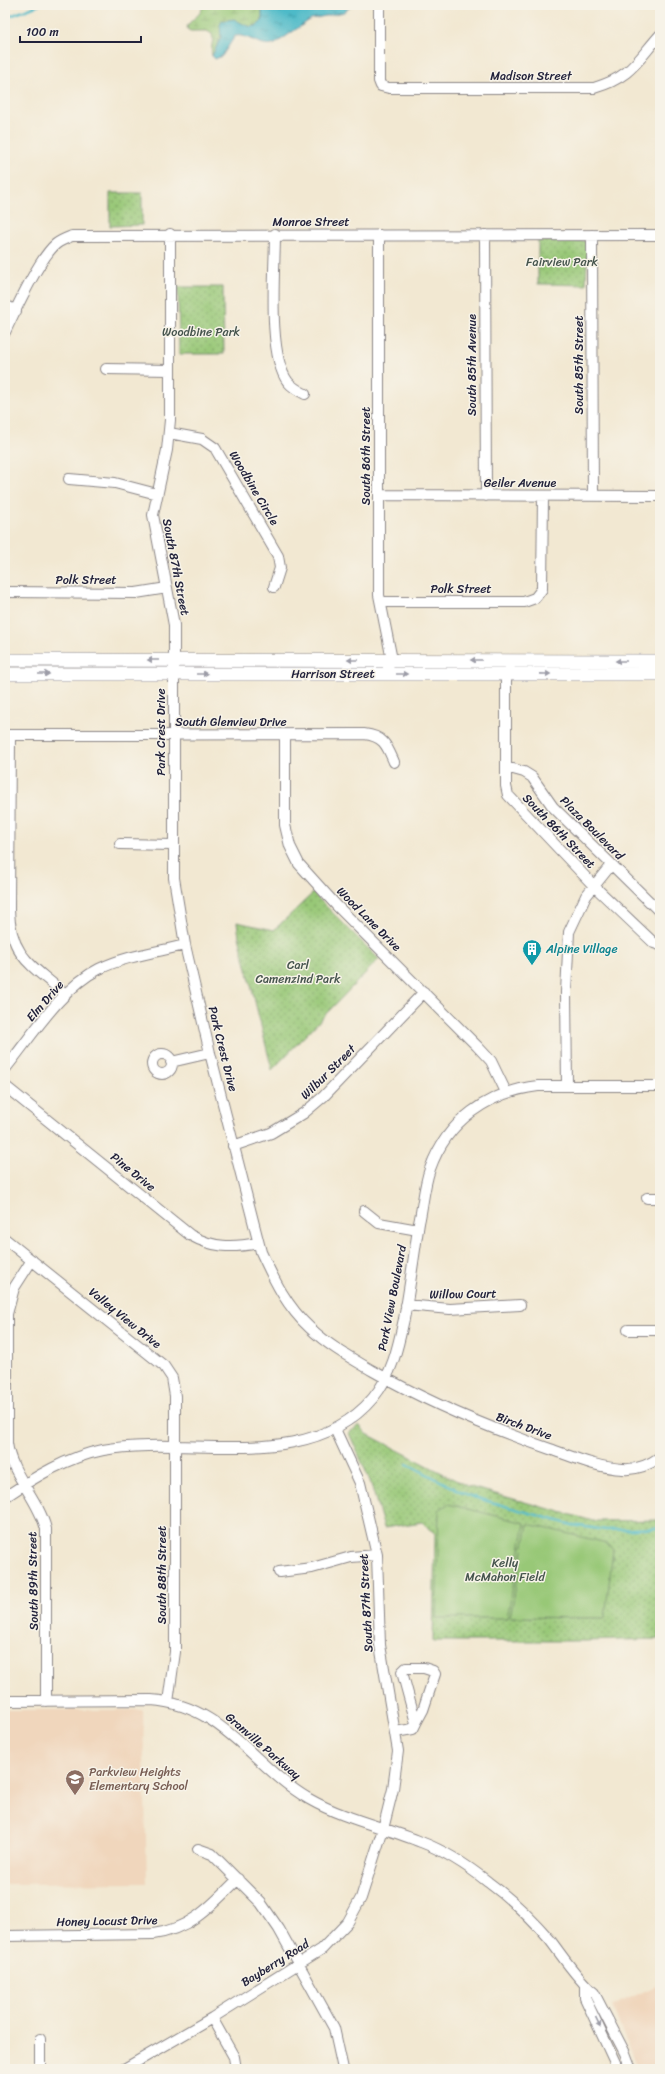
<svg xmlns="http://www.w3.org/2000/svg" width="665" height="2074" viewBox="0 0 665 2074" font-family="Sriracha,sans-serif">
<defs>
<pattern id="wetland-marsh" width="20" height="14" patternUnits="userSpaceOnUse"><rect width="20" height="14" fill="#98c877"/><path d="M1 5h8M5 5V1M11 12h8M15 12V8" fill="none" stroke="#7ca263"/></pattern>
<pattern id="park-dots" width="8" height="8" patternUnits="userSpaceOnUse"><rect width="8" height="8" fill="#98c877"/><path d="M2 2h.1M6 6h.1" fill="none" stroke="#7ca263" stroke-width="1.8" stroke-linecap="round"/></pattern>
<pattern id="water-ripples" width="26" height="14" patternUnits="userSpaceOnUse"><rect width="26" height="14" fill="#4dbac8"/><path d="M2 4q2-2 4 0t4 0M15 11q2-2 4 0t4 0" fill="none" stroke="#4097a4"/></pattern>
</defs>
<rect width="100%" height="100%" fill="#f7f3e8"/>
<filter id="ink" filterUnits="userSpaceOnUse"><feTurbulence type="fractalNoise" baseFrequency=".025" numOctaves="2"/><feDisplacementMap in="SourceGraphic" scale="8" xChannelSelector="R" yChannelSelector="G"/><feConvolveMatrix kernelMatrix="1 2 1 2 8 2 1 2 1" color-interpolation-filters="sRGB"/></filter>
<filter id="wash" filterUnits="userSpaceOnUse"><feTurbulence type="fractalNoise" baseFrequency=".012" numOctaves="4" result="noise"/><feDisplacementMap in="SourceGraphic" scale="16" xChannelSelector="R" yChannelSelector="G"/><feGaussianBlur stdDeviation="0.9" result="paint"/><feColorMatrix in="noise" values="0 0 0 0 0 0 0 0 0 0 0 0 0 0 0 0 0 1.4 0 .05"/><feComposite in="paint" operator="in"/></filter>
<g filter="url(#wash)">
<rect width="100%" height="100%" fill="#f2e8d2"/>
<!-- built -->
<path fill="#f0d6bc" d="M 5,1710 L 143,1710 L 147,1883 L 5,1884 Z
M 658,1985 L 660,1985 L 660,2069 L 637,2069 L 612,2006 Z"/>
<!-- wetland -->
<path fill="url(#wetland-marsh)" stroke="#5d7559" d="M 203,5 L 262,5 L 262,21 C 256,28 248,28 241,23 L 221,31 L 221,37 L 212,56 C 210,48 214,42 212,34 L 207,31 L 189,31 L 187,27 C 191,18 202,16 203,5 Z"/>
<!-- park -->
<path fill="url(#park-dots)" stroke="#5d7559" d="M 110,193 L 142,193 L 142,225 L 110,226 Z
M 538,240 L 588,241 L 586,285 L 538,284 Z
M 178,287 L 223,287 L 224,354 L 179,354 Z
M 313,893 L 379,959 L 272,1070 L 239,937 L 237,922 L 274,930 Z
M 359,1425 L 367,1434 L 467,1486 L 593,1521 L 660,1520 L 660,1639 L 584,1641 L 433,1641 L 435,1533 L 422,1522 L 384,1528 L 370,1481 L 349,1433 Z"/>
<!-- garden -->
<path fill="#98c877" stroke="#5d7559" d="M 448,1504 L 525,1523 L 507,1618 L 436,1618 L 439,1510 Z
M 528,1524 L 607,1543 L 613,1550 L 605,1618 L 510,1617 Z"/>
<!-- water -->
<path fill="url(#water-ripples)" stroke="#386e82" d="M 262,5 L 353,5 L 344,12 L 311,19 L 275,44 C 259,48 247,33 235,36 L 222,56 L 215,59 L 212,56 L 221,37 L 220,25 L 222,21 L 234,19 C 244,24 253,32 262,21 Z"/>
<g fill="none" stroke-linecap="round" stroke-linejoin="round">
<!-- stream -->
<path stroke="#4dbac8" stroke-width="2.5" d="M 5,18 L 39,5
M 407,1464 L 470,1496 L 572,1525 L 606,1530 L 660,1528"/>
</g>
</g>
<g filter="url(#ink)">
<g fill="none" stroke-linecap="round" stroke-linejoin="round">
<!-- minor casing -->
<g stroke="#8a8586" stroke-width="12">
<path id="minor" d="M 379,5 L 379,81 L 381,86 L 389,88 L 594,88 C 631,77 636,62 660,35
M 170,234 L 170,420 L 167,450 L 153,515 L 174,625 L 174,878 L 185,945 L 210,1053 L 261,1252 C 274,1280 287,1307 310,1328 C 329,1346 351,1358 373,1371 C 429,1403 489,1428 550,1449 C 573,1457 598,1468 623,1469 C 636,1470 649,1465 660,1457
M 275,234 C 275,269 267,355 288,382 C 293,388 299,391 305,394
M 379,235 L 379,595 L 392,660 L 388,667
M 485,235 L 486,496
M 592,235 L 593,496
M 5,305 L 16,311
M 5,332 C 15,311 39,258 56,244 C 61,240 67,238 72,236 L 660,235
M 106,369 L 170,370
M 169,433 L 202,439 L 215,448 L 278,556 L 280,568 L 274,587
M 69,479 L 115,483 L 157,494
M 379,495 L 660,496
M 5,592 L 136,593 L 167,588
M 381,602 L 524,602 L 535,598 L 542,589 L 543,496
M 510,669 L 506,674 L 506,786 L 508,795 L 594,886 L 654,943 L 660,945
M 5,735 L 364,734 C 384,736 387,746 394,762
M 10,735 L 9,910 C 10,957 33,966 65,994
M 285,735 L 285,825 L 290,846 L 299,864 L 336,905 L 477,1046 L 491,1061 L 506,1092
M 506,767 L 524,772 L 532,777 L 553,807 L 660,912
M 120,844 L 173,845
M152 1064a10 10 0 1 1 20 0a10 10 0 1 1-20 0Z
M 171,1062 L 210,1053
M 5,1069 C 31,1037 62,987 99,969 C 125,956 157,952 185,945
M 5,1086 L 190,1235 C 213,1248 232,1248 258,1243
M 567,1086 L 566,992 L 569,932 L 586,896 L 611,865
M 233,1146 L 271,1133 L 304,1113 L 324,1096 L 424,992
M 647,1198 L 660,1198
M 364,1211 L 379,1223 L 418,1230
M 5,1239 L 164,1366 L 172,1378 L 175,1396 L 175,1652 L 168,1702
M 32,1260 L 14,1288 L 7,1314 L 7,1443 C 11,1475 38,1498 46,1529 L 46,1701
M 406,1305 L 450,1309 L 520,1305
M 628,1330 L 660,1330
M 5,1497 C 35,1477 67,1457 103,1450 C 190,1434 308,1475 373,1398 C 392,1375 398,1347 404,1319 C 410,1287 414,1254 419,1223 C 423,1205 424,1186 430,1169 C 447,1121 488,1092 538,1086 L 660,1086
M 279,1572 L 312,1568 L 351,1557 L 377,1555
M 406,1668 L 424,1668 L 433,1671 L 435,1674 L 423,1710 L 416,1723 L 402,1672 Z
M 5,1701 L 151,1700 C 224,1705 251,1765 309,1799 C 344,1819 384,1827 421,1842 C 445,1851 468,1866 488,1882 C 510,1898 532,1919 550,1940 C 563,1957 578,1980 594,1993 L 625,2053 L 631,2069
M 395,1732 L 413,1729 L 416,1723
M 198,1849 L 212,1854 L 261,1903 L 279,1929 L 334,2028 L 343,2069
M 5,1936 L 153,1934 C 191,1929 212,1905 238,1879
M 585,1986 L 585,1998 L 618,2069
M 212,2018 L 234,2057 L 236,2069
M 40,2039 L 40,2069
M 124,2069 L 212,2018 L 322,1949 L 348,1922 L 361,1898 L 383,1829 L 393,1789 L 398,1751 L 380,1645 L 377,1555 L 360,1483 L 335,1429"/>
</g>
<!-- major casing -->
<g stroke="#8a8586" stroke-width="14">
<path id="major" d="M 5,660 L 660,661
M 5,674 L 660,674"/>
</g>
<!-- minor -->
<use href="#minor" stroke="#fff" stroke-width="10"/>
<!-- major -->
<use href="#major" stroke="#fff" stroke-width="13"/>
</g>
<!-- one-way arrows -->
<defs><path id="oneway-solid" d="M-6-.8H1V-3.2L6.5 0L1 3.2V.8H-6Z"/></defs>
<g fill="#9c9ca7">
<use href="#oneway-solid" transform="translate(153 660) rotate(-180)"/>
<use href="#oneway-solid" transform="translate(353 660) rotate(-180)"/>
<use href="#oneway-solid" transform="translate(476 660) rotate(180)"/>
<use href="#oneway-solid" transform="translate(621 661) rotate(-180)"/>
<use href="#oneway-solid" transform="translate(44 674)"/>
<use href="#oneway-solid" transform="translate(202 674)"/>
<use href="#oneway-solid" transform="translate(402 674)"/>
<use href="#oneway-solid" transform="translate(545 674) rotate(1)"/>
<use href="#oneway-solid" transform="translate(598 2022) rotate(64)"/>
</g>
</g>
<!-- icons -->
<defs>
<g id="building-pin" transform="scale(1)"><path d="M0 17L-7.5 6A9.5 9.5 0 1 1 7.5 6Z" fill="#0f9aa8" stroke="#f7f3e8"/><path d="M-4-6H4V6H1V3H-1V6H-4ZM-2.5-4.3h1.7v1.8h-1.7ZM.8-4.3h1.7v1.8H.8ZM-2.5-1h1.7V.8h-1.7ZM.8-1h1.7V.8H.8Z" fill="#fff"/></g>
<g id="school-pin" transform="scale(1)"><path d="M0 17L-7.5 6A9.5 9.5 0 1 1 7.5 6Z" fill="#8d6e63" stroke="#f7f3e8"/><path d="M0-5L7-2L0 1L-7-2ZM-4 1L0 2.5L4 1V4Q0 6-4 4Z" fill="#fff"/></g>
</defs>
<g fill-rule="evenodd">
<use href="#building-pin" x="532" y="949"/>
<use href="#school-pin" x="75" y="1779"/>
</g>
<g text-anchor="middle" stroke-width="3" stroke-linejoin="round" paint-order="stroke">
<!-- street labels -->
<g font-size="12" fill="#22223b" stroke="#f7f3e8">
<text x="531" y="80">Madison Street</text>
<text x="311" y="226">Monroe Street</text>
<text transform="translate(472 365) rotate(-90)" y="4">South 85th Avenue</text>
<text transform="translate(579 365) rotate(-90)" y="4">South 85th Street</text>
<text transform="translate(366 456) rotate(-90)" y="4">South 86th Street</text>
<text x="520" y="487">Geiler Avenue</text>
<text transform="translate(254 488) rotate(59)" y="4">Woodbine Circle</text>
<text transform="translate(176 567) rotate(79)" y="4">South 87th Street</text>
<text x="86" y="584">Polk Street</text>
<text x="461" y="593">Polk Street</text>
<text x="333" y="678">Harrison Street</text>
<text x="231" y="726">South Glenview Drive</text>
<text transform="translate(161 732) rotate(-90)" y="4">Park Crest Drive</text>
<text transform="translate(592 828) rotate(45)" y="4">Plaza Boulevard</text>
<text transform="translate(559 831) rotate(46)" y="4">South 86th Street</text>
<text transform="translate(369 919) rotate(45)" y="4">Wood Lane Drive</text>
<text transform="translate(45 1001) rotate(-49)" y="4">Elm Drive</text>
<text transform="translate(223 1049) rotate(76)" y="4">Park Crest Drive</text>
<text transform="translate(328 1072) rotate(-45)" y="4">Wilbur Street</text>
<text transform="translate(133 1172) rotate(39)" y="4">Pine Drive</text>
<text transform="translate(463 1294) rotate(-1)" y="4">Willow Court</text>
<text transform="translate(392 1298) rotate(-79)" y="4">Park View Boulevard</text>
<text transform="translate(125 1318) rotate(39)" y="4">Valley View Drive</text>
<text transform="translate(524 1426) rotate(20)" y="4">Birch Drive</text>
<text transform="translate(162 1575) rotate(-90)" y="4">South 88th Street</text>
<text transform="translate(33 1581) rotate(-91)" y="4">South 89th Street</text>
<text transform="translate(366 1603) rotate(-93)" y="4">South 87th Street</text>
<text transform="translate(263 1746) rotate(41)" y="4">Granville Parkway</text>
<text transform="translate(107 1921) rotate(-1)" y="4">Honey Locust Drive</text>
<text transform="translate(275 1963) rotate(-32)" y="4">Bayberry Road</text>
</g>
<!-- park labels -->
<g font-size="12" fill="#45544d" stroke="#f7f3e8">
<text x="562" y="266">Fairview Park</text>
<text x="201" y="336">Woodbine Park</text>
<text x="298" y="969">Carl<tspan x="298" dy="14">Camenzind Park</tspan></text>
<text x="505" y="1567">Kelly<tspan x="505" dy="14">McMahon Field</tspan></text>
</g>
<!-- culture labels -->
<g font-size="12" fill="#0d838f" stroke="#f7f3e8" text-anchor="start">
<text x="546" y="953">Alpine Village</text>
</g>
<!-- education labels -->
<g font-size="12" fill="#785e54" stroke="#f7f3e8" text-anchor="start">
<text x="89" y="1776">Parkview Heights<tspan x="89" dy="14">Elementary School</tspan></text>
</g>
</g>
<!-- margin -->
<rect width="665" height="2074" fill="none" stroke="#f7f3e8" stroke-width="20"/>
<!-- scale -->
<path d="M20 36v6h121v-6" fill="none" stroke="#22223b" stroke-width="2"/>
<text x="26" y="36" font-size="12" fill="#22223b" stroke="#f7f3e8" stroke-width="3" paint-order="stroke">100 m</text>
</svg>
